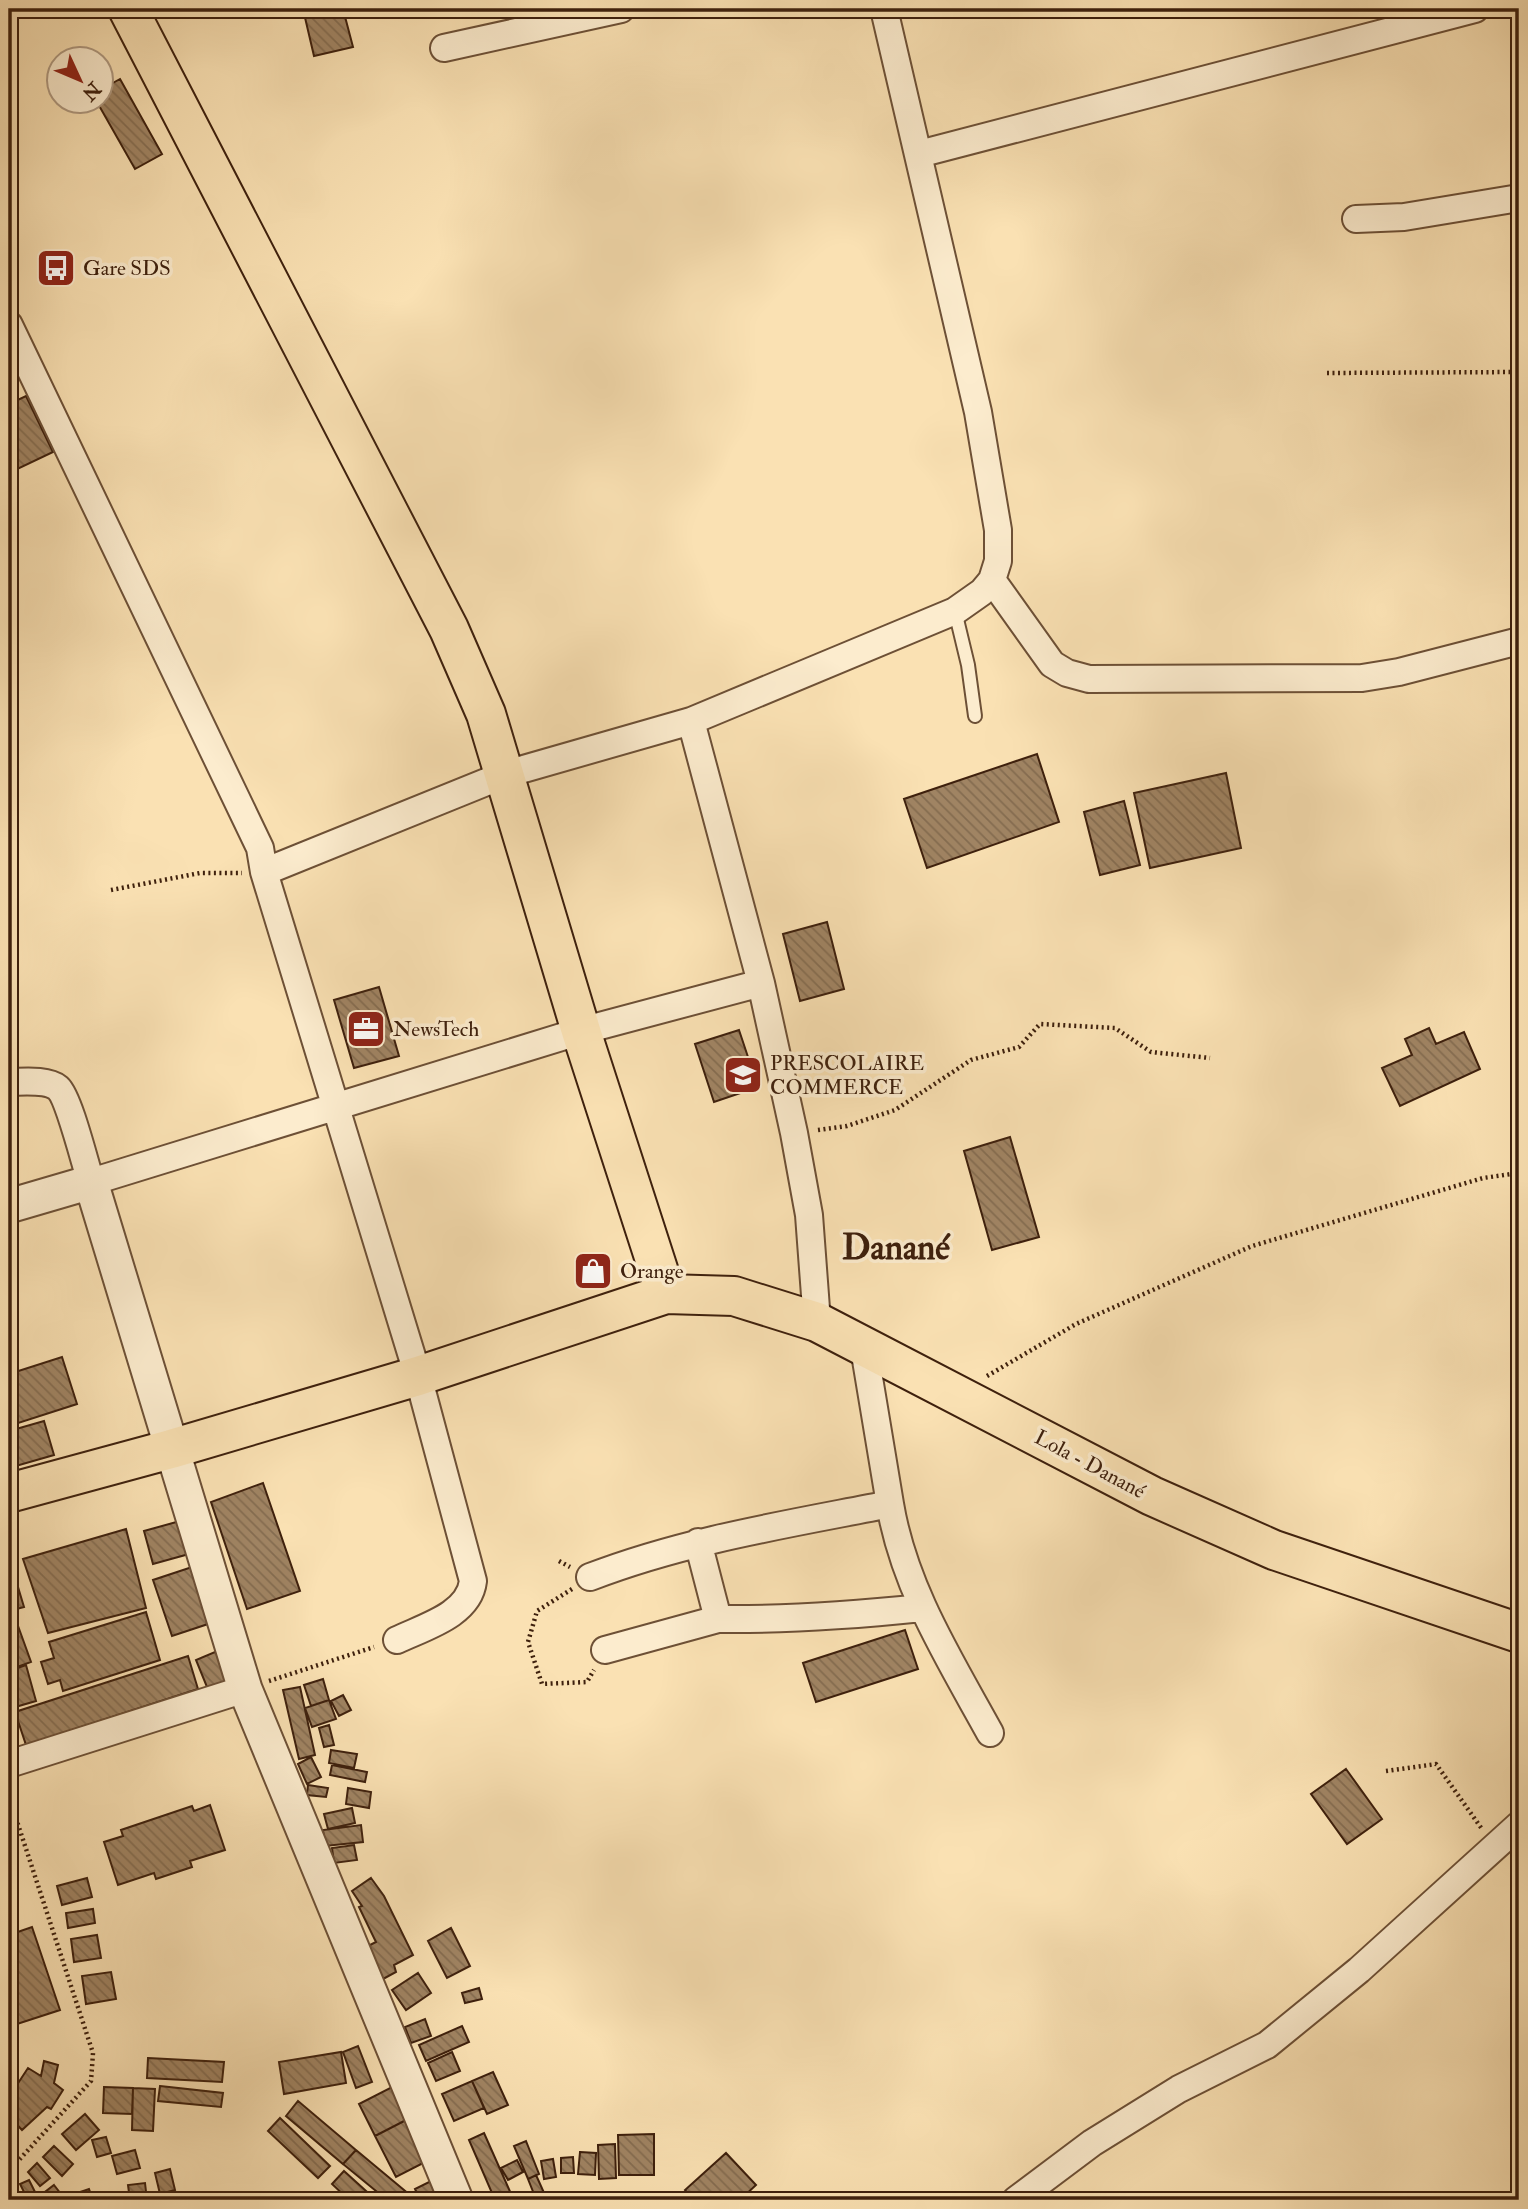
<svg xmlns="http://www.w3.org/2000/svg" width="1528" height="2209" viewBox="0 0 1528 2209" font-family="'IM FELL Double Pica',serif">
<defs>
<pattern id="building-back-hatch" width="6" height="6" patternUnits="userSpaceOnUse" patternTransform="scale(1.75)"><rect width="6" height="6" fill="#a08463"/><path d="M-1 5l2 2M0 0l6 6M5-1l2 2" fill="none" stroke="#846c50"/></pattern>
</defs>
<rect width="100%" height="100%" fill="#fae1b3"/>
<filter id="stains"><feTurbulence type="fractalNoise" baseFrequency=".00286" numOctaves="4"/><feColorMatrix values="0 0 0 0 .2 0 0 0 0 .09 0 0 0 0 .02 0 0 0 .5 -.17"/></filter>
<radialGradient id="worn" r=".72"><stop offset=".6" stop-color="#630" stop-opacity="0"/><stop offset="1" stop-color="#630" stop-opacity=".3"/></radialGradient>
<!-- building -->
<path fill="url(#building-back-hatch)" stroke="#3e200d" stroke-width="2" d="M 303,9 L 343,9 L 353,47 L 314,56 Z
M 120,79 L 162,154 L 135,169 L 97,102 L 102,102 L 102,89 Z
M 26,396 L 53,452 L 9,473 L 9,404 Z
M 1037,754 L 1059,822 L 927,868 L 904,799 Z
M 1226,773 L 1241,848 L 1150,868 L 1134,793 Z
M 1124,801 L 1140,865 L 1100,875 L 1084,812 Z
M 827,922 L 844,989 L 800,1001 L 783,934 Z
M 379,987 L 399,1056 L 354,1068 L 334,1000 Z
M 1429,1028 L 1436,1044 L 1464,1032 L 1480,1069 L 1400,1106 L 1382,1068 L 1412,1055 L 1405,1039 Z
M 739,1030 L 758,1087 L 714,1102 L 695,1044 Z
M 1010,1137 L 1039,1237 L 992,1250 L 964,1151 Z
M 62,1357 L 77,1404 L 9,1426 L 9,1374 Z
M 44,1421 L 54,1455 L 9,1468 L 9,1431 Z
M 263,1483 L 300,1591 L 247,1609 L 211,1502 Z
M 180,1521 L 189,1554 L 153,1564 L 144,1531 Z
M 126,1529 L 146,1608 L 48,1633 L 23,1559 Z
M 9,1557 L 24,1607 L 9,1611 Z
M 192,1567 L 211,1623 L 172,1636 L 153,1580 Z
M 13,1612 L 31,1662 L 9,1670 L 9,1614 Z
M 146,1612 L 160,1660 L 63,1691 L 60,1680 L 48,1684 L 41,1662 L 54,1658 L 49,1642 Z
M 905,1630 L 918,1669 L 816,1702 L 803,1663 Z
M 222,1649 L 235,1681 L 209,1692 L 196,1660 Z
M 188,1656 L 198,1689 L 26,1745 L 15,1712 Z
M 26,1665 L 36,1701 L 12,1708 L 9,1697 L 9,1671 Z
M 323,1679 L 329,1700 L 311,1706 L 304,1685 Z
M 300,1687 L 315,1755 L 299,1759 L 283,1690 Z
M 343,1695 L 351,1710 L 339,1716 L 331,1701 Z
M 329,1700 L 336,1719 L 312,1727 L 305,1708 Z
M 329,1725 L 334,1745 L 324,1747 L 319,1728 Z
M 331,1750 L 357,1754 L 354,1768 L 329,1763 Z
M 311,1757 L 321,1777 L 307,1784 L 298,1764 Z
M 332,1765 L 367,1772 L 365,1782 L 330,1775 Z
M 1346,1769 L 1382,1819 L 1347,1844 L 1311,1794 Z
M 308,1785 L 328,1788 L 326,1797 L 307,1795 Z
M 348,1788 L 371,1792 L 369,1808 L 346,1804 Z
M 210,1805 L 225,1850 L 190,1861 L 192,1867 L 156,1879 L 154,1873 L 118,1885 L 104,1842 L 123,1836 L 121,1830 L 192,1806 L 194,1811 Z
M 352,1808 L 355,1823 L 328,1829 L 324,1814 Z
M 361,1825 L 363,1842 L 325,1846 L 323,1830 Z
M 354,1845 L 357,1860 L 334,1863 L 332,1848 Z
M 87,1878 L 92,1897 L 62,1905 L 57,1886 Z
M 371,1878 L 384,1896 L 413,1955 L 394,1965 L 396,1972 L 383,1979 L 368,1946 L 376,1942 L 359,1907 L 362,1906 L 352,1891 Z
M 93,1909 L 95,1923 L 68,1928 L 66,1913 Z
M 32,1927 L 60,2010 L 14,2025 L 9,2010 L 9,1935 Z
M 451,1928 L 470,1966 L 447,1978 L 428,1941 Z
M 97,1935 L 101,1958 L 74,1962 L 71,1939 Z
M 111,1972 L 116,1999 L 86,2004 L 82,1976 Z
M 418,1973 L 431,1993 L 406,2010 L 392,1990 Z
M 479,1988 L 482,1999 L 465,2003 L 462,1993 Z
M 425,2019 L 431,2036 L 411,2043 L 405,2027 Z
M 462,2026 L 469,2042 L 426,2061 L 419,2045 Z
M 358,2046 L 372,2082 L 356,2088 L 343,2052 Z
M 341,2052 L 346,2083 L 284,2094 L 279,2062 Z
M 452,2052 L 460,2071 L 436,2081 L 428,2063 Z
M 148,2058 L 224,2062 L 222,2082 L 147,2078 Z
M 44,2061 L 58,2065 L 54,2083 L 63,2090 L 51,2109 L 47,2107 L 22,2130 L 9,2116 L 9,2097 L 28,2068 L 41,2076 Z
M 493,2072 L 508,2105 L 487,2114 L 472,2081 Z
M 472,2081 L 484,2108 L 454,2121 L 442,2094 Z
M 160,2086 L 223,2093 L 221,2107 L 158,2101 Z
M 104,2087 L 133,2088 L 132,2114 L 103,2113 Z
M 392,2087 L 408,2119 L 375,2136 L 359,2104 Z
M 133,2088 L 155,2089 L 153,2131 L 132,2130 Z
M 298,2101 L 356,2150 L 343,2164 L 286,2116 Z
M 85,2114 L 99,2130 L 76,2150 L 62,2134 Z
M 280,2118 L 330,2166 L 318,2178 L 268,2131 Z
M 408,2119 L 429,2160 L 396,2177 L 375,2136 Z
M 484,2133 L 512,2196 L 503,2200 L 495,2200 L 469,2140 Z
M 654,2134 L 654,2175 L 619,2175 L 618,2135 Z
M 106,2137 L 111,2153 L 97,2157 L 92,2140 Z
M 526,2141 L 539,2174 L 528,2179 L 514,2146 Z
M 615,2144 L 616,2178 L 599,2179 L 598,2145 Z
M 54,2146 L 73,2164 L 62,2176 L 43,2157 Z
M 135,2150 L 140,2168 L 117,2174 L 112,2156 Z
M 356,2150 L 416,2200 L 387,2200 L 343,2164 Z
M 580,2152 L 596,2153 L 595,2175 L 578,2174 Z
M 726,2153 L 756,2185 L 740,2200 L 694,2200 L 685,2190 Z
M 573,2157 L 574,2173 L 561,2173 L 561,2158 Z
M 553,2159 L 556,2177 L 544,2179 L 541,2161 Z
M 517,2160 L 523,2172 L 508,2180 L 501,2168 Z
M 37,2163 L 50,2178 L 40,2186 L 28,2172 Z
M 170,2169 L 175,2190 L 160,2194 L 155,2173 Z
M 344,2171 L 376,2200 L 349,2200 L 332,2184 Z
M 536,2175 L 545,2195 L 536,2199 L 528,2179 Z
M 29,2180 L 38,2198 L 35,2200 L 28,2200 L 20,2184 Z
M 431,2181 L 441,2200 L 420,2200 L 415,2189 Z
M 145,2183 L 147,2200 L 130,2200 L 128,2185 Z
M 54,2185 L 64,2198 L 45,2200 L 41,2195 Z
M 14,2188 L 22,2200 L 9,2200 L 9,2192 Z
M 89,2189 L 93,2200 L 70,2200 L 68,2196 Z"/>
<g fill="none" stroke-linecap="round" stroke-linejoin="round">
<!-- service casing -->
<g stroke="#6d5036" stroke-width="16">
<path id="service" d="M 955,611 L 968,665 L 975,716"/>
</g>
<!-- minor casing -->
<g stroke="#6d5036" stroke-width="30">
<path id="minor" d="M 444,48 L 621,9
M 919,154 L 1475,9
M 1356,219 L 1404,217 L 1519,198
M 9,325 L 260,848 L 264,872 L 418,1376 L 473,1581 C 469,1615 424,1627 397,1640
M 992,580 L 1052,664 L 1067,673 L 1089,679 L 1362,678 L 1399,672 L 1519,641
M 264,872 L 506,774 L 691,721
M 9,1082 C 22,1082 47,1079 58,1088 C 69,1098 85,1164 91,1182 L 581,1031 L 761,983
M 817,1322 L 809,1215 L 794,1133 L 761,983 L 691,721 L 955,611 L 982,592 L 992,580 L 998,561 L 998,530 L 978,412 L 884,9
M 890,1504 C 904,1588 950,1660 990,1733
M 590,1577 C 686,1540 789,1524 890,1504 L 864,1348
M 718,1619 C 787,1620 854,1615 922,1608
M 605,1650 L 718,1619 L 698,1542
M 9,1764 L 245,1689
M 1016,2200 L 1092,2143 L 1179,2089 L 1267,2045 L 1359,1970 L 1519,1825"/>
</g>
<!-- tertiary casing -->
<g stroke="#6d5036" stroke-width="37">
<path id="tertiary" d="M 9,1206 L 91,1182 L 245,1689 L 456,2200"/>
</g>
<!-- primary casing -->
<g stroke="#3e200d" stroke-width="42">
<path id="primary" d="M 128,9 L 449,629 L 486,714 L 581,1031 L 666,1294
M 9,1493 L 171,1449 L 418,1376 L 666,1294 L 734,1296 L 817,1322 L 1152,1496 L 1274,1550 L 1519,1633"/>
</g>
<!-- path -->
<path stroke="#3e200d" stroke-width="4.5" stroke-dasharray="2 3.5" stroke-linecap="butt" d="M 1327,373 L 1519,372
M 111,890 L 200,873 L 242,873
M 818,1130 L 847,1126 L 895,1110 L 971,1060 L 1019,1047 L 1040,1024 L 1115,1028 L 1151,1052 L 1210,1058
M 987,1376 L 1076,1324 L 1252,1246 L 1483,1178 L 1519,1173
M 559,1561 L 570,1567
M 572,1589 L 537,1611 L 528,1642 L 542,1684 L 587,1682 L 594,1670
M 269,1681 L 374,1647
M 1386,1771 L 1436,1764 L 1482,1829
M 9,1797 L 93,2053 L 91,2081 L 9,2171"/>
<!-- service -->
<use href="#service" stroke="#fcecce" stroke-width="12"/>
<!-- minor -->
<use href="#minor" stroke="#fcecce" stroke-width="26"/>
<!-- tertiary -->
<use href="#tertiary" stroke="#fcecce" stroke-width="33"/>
<!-- primary -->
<use href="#primary" stroke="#fae1b3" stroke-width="38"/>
</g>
<!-- icons -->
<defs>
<g id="bus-square" transform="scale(2.0125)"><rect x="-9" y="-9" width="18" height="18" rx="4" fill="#8f2418" stroke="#fcecce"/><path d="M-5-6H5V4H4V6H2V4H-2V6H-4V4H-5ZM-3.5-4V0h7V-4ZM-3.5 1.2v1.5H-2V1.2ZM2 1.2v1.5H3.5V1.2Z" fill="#fff"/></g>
<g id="office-square" transform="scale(2.0125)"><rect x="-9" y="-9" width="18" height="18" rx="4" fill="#8f2418" stroke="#fcecce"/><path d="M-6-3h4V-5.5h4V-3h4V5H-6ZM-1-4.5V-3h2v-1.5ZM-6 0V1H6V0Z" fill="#fff"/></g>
<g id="school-square" transform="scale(2.0125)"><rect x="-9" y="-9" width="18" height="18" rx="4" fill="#8f2418" stroke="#fcecce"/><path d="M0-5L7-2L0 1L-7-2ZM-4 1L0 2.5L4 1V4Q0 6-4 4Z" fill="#fff"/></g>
<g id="shop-square" transform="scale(2.0125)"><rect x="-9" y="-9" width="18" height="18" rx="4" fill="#8f2418" stroke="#fcecce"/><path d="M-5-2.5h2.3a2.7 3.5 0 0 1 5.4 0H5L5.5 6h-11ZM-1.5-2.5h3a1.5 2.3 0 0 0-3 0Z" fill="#fff"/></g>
</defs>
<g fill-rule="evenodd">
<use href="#bus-square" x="56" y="268"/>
<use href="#office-square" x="366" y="1029"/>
<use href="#school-square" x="743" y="1075"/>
<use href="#shop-square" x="593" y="1271"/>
</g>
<g text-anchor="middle" stroke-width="7" stroke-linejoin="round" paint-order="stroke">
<!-- poi labels -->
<g font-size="21" fill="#3e200d" stroke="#fcecce" text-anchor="start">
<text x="83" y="275">Gare SDS</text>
<text x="393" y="1036">NewsTech</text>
<text x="770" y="1070">PRESCOLAIRE<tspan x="770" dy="24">COMMERCE</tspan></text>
<text x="620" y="1278">Orange</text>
</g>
<!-- street labels -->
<g font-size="21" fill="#3e200d" stroke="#fcecce">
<text transform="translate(1090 1464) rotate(28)" y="7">Lola - Danané</text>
</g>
<!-- town labels -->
<g font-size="35" font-weight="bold" fill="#3e200d" stroke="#fcecce">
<text x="896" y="1259">Danané</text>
</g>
</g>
<!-- margin -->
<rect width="1528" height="2209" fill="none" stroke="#fae1b3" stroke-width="35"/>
<rect x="10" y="10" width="1507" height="2188" fill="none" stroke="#3e200d" stroke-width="3.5"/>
<rect x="18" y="18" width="1493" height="2174" fill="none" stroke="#3e200d" stroke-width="2"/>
<!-- north arrow -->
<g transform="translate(80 80) rotate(134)"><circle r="33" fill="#fcecce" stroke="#b09a81" stroke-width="2"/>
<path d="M0-5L12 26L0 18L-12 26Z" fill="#8f2418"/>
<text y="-10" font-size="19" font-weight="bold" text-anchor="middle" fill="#3e200d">N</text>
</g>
<rect width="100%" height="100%" filter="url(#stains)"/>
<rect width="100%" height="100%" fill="url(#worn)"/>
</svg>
